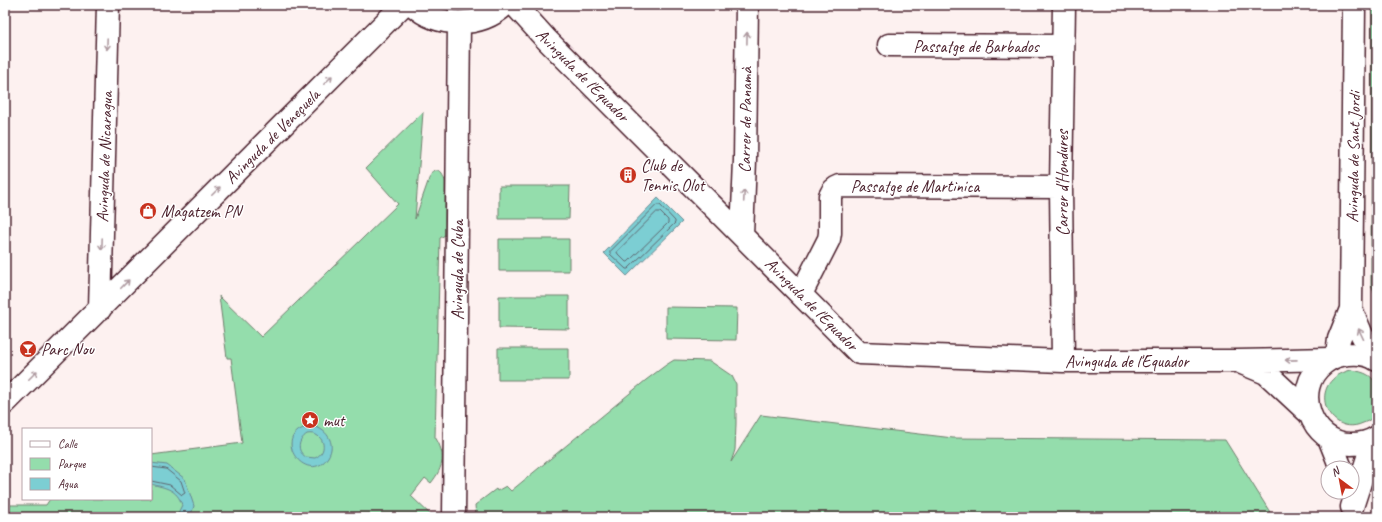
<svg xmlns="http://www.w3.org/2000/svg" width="1382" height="522" viewBox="0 0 1382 522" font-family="Caveat,sans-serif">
<rect width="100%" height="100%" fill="#fdf1f0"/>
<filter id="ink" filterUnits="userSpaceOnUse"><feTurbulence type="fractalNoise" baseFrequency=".025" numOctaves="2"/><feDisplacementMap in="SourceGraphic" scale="8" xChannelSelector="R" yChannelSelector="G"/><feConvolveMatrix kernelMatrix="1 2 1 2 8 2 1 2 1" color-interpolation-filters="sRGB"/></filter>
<g filter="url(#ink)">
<!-- green -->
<path fill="#94ddac" stroke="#6f7e6c" d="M 1372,5 L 1377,5 L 1377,301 L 1371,285 Z
M 423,112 L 415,219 L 430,176 C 437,166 443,172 445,182 L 445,235 L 440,238 L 435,437 C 446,454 444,467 431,483 L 425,478 L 411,496 L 433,517 L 442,517 L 6,517 L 6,505 L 46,505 L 50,499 L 151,499 L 151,455 L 242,443 L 231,358 L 227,358 L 219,296 L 261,337 L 398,204 L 366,168 Z
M 499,186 L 570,186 L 569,219 L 499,219 Z
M 499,239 L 569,239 L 569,271 L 499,271 Z
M 499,296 L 569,296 L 569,329 L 499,328 Z
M 666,307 L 737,308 L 736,340 L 666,339 Z
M 498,348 L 569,348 L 569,380 L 498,380 Z
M 674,360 L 710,361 L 732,376 L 736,384 L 736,424 L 735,450 L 731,462 L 761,415 L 953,438 L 1225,440 L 1273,517 L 476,517 L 475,505 L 496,489 L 497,491 L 506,486 L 511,491 L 646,380 L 666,365 Z
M 1351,370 C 1380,374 1377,386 1377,411 C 1375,417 1369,421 1363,423 C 1329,439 1303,382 1351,370 Z"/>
<!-- water -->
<path fill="#7cced3" stroke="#688890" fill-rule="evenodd" d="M 658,198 L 682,222 L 627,276 L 604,253 Z
M 310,426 C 326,427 337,443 328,457 C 308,488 267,435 310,426 ZM 307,434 C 323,431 330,451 315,458 L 306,457 C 296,451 298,440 307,434 Z
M 151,463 L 167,465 L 185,479 L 194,506 L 190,517 L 173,517 L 177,515 L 182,505 C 177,489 166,488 151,484 Z"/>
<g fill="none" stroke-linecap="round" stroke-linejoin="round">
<!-- shore -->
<path stroke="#5e656e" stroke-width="1" d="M 657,205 L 660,205 L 675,221 L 675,223 L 628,269 L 626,269 L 610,254 L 610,252 Z
M 657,212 L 660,212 L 668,220 L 668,223 L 628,262 L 626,262 L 618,254 L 617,252 Z
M 151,467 L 166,469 L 181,481 L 185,493 L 182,495 L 170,485 L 151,481"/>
<!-- minor casing -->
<g stroke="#4a1f2b" stroke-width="25">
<path id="minor" d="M 413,5 C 438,28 480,28 505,5
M 515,5 L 545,38 L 859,353 L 1063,361 L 1237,361 L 1330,359
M 889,45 L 1063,46
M 742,235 L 745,160 L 747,5
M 801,294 L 829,239 L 830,233 L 830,196 C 832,191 834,188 840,186 L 1061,187
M 100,309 L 108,5
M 1063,361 L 1061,187 L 1064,5
M 1242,363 L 1266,373 L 1309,413
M 5,403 L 403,5
M 454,517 L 459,23"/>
</g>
<!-- major casing -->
<g stroke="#4a1f2b" stroke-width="25">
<path id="major" d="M 1351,309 L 1362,335 L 1374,358
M 1337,355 L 1339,339 L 1351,309 L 1354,5
M 1377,360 C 1367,353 1354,353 1342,355 C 1334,356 1329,359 1323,364 C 1291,389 1311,444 1351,444 C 1360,444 1370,442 1377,437
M 1329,438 L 1341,468
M 1352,507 L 1374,439"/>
</g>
<!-- minor -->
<use href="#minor" stroke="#fff" stroke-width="22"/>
<!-- major -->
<use href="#major" stroke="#fff" stroke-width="22"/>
</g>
<!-- one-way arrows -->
<defs><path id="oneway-shaft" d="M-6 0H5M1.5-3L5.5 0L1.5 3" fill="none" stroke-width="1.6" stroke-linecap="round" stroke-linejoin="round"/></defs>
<g stroke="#ae9aa0">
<use href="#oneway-shaft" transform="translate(747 38) rotate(-89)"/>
<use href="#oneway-shaft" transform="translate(107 44) rotate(92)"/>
<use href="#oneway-shaft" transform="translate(328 80) rotate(-45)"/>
<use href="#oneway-shaft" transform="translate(216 191) rotate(-45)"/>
<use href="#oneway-shaft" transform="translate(744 196) rotate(-87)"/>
<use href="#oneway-shaft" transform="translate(102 244) rotate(92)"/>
<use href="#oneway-shaft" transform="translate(125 284) rotate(-46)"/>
<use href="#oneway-shaft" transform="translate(1361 334) rotate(-115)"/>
<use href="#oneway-shaft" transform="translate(1291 360) rotate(179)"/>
<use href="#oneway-shaft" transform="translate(33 375) rotate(-45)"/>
</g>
</g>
<!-- icons -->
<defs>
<g id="building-disc" transform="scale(0.9)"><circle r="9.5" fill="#c8321e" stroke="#fff"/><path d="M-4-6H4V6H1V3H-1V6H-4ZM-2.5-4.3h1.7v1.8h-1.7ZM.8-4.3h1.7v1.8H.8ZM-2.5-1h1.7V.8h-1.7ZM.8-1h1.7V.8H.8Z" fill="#fff"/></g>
<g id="shop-disc" transform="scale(0.9)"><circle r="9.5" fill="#c8321e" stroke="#fff"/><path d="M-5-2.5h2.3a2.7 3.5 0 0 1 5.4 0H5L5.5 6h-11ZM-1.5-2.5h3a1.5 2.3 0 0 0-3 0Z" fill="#fff"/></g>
<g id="bar-disc" transform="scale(0.9)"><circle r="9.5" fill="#c8321e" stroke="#fff"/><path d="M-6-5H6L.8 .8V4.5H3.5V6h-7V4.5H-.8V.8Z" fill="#fff"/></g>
<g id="sight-disc" transform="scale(0.9)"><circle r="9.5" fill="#c8321e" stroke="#fff"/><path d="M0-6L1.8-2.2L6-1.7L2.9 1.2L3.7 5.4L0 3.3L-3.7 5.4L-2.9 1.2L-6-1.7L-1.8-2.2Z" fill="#fff"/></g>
</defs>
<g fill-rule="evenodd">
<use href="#building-disc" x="628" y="175"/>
<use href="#shop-disc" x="148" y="211"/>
<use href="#bar-disc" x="28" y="349"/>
<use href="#sight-disc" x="310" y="420"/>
</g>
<g text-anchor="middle" stroke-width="3" stroke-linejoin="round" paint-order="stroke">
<!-- street labels -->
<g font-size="17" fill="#4a1f2b" stroke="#fff">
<text x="976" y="52">Passatge de Barbados</text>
<text transform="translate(583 75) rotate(45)" y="6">Avinguda de l'Equador</text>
<text transform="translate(745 120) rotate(-89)" y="6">Carrer de Panamà</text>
<text transform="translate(272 136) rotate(-45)" y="6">Avinguda de Veneçuela</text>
<text transform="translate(104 157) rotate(-88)" y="6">Avinguda de Nicaragua</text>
<text transform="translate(1353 157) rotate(-89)" y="6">Avinguda de Sant Jordi</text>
<text transform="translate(1062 183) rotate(-90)" y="6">Carrer d'Hondures</text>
<text x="915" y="192">Passatge de Martinica</text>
<text transform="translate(457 270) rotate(-90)" y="6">Avinguda de Cuba</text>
<text transform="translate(812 304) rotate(45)" y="6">Avinguda de l'Equador</text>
<text x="1127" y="367">Avinguda de l'Equador</text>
</g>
<!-- poi labels -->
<g font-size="17" fill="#4a1f2b" stroke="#fff" text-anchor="start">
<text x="641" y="171">Club de<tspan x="641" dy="20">Tennis Olot</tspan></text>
<text x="161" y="217">Magatzem PN</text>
<text x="41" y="355">Parc Nou</text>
<text x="323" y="426">mut</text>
</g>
</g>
<!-- margin -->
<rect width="1382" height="522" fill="none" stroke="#fff" stroke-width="20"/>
<rect x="10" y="10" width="1362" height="502" fill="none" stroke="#4a1f2b" stroke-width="1.5" filter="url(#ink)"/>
<!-- legend -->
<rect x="22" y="428" width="130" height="72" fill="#ffffff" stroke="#b7a5aa"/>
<rect x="30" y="441" width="20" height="6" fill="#ffffff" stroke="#b7a5aa"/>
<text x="58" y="448" font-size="12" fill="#4a1f2b">Calle</text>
<rect x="30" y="458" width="20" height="12" fill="#94ddac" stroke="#b7a5aa"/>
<text x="58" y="468" font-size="12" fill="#4a1f2b">Parque</text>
<rect x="30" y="478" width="20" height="12" fill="#7cced3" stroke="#b7a5aa"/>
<text x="58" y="488" font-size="12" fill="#4a1f2b">Agua</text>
<!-- north arrow -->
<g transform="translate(1340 480) rotate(328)"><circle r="19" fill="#ffffff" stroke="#b7a5aa"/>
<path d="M0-3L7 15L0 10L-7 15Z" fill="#c8321e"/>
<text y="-6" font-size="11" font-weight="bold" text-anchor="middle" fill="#4a1f2b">N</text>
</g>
</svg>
